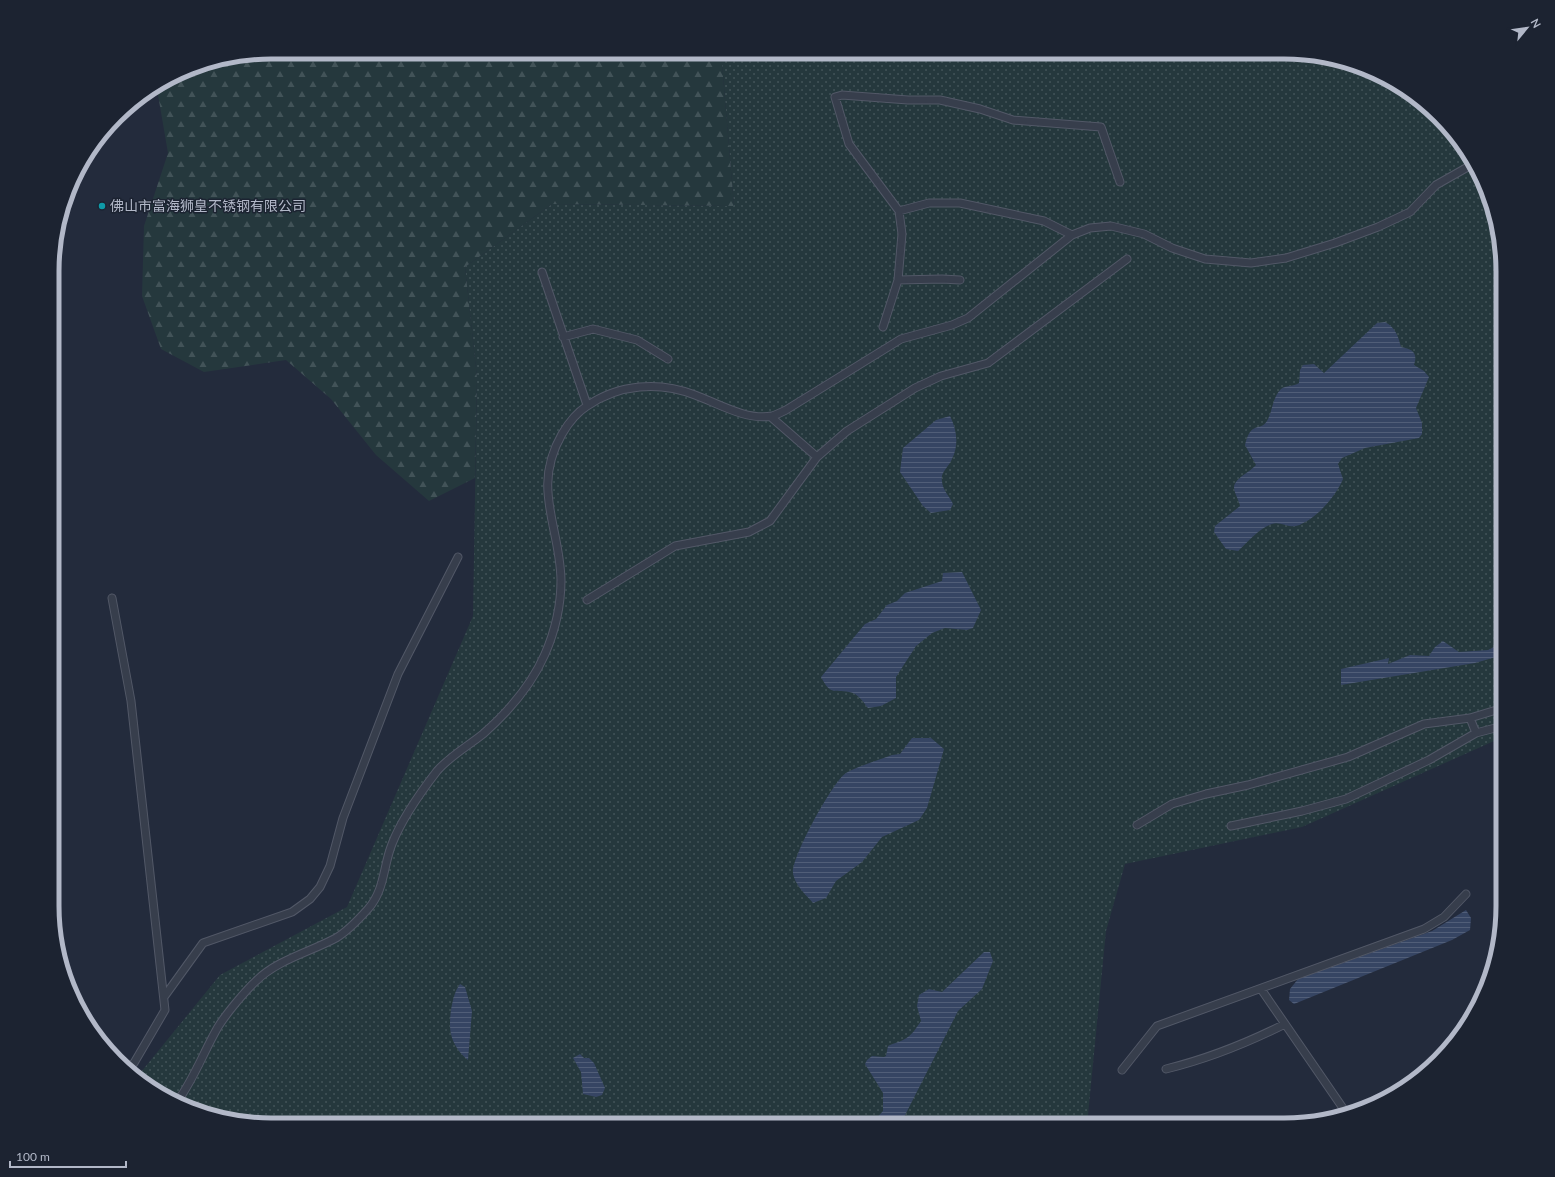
<svg xmlns="http://www.w3.org/2000/svg" width="1555" height="1177" viewBox="0 0 1555 1177" font-family="Lato,'Noto Sans SC',sans-serif">
<defs>
<pattern id="grass-dots" width="8" height="8" patternUnits="userSpaceOnUse"><rect width="8" height="8" fill="#25383d"/><path d="M2 2h.1M6 6h.1" fill="none" stroke="#425358" stroke-width="1.8" stroke-linecap="round"/></pattern>
<pattern id="forest-firs" width="22" height="20" patternUnits="userSpaceOnUse"><rect width="22" height="20" fill="#25383d"/><path d="M5 1l3.5 6h-7zM16 11l3.5 6h-7z" fill="#425358"/></pattern>
<pattern id="water-rules" width="6" height="5" patternUnits="userSpaceOnUse"><rect width="6" height="5" fill="#364563"/><path d="M0 2.5h6" fill="none" stroke="#515e78"/></pattern>
</defs>
<rect width="100%" height="100%" fill="#232b3c"/>
<!-- grass -->
<path fill="url(#grass-dots)" d="M 721,52 L 1298,52 L 1368,69 L 1428,106 L 1481,174 L 1496,214 L 1503,271 L 1503,737 L 1302,827 L 1125,864 L 1106,931 L 1087,1125 L 257,1125 L 187,1108 L 137,1077 L 220,975 L 347,907 L 473,616 L 477,378 L 465,267 L 552,204 L 734,206 Z"/>
<!-- forest -->
<path fill="url(#forest-firs)" d="M 271,52 L 721,52 L 734,206 L 552,204 L 465,267 L 477,378 L 475,478 L 429,501 L 376,455 L 331,399 L 286,360 L 204,372 L 161,349 L 142,296 L 144,226 L 168,153 L 157,89 L 200,64 Z"/>
<!-- water -->
<path fill="url(#water-rules)" d="M 1371,71 L 1412,96 L 1372,76 Z
M 1385,322 C 1396,328 1398,336 1401,347 C 1413,349 1418,353 1414,365 L 1424,371 L 1429,377 L 1416,408 L 1422,423 L 1422,434 L 1419,438 L 1365,448 L 1342,458 L 1338,464 L 1343,479 C 1336,496 1315,521 1296,526 C 1289,528 1279,521 1272,524 C 1259,528 1248,542 1238,551 L 1226,549 L 1214,532 L 1215,526 L 1240,506 C 1239,500 1234,493 1234,487 C 1235,478 1250,472 1256,465 L 1245,445 C 1251,420 1260,432 1267,421 C 1273,411 1272,398 1281,389 C 1286,385 1293,387 1299,383 L 1300,370 L 1303,365 L 1314,364 L 1324,373 L 1377,323 Z
M 950,416 C 957,430 959,445 952,459 C 949,467 940,472 942,481 C 942,489 950,497 953,504 L 950,510 L 931,513 L 923,506 L 900,472 L 903,448 L 936,420 Z
M 962,572 L 981,610 L 973,628 L 967,630 L 945,628 L 932,633 L 916,646 L 896,677 L 896,698 L 881,706 L 868,708 C 863,702 858,693 849,692 C 833,689 831,696 821,677 L 865,624 L 876,619 L 887,605 L 897,601 L 905,593 L 942,581 L 943,573 Z
M 1503,628 L 1503,655 L 1475,663 L 1341,685 L 1341,669 L 1389,658 L 1388,664 L 1410,655 L 1429,656 L 1435,647 L 1443,641 L 1459,652 L 1488,650 L 1500,644 L 1499,634 Z
M 912,738 L 931,738 L 944,749 L 927,808 L 919,820 L 882,837 L 862,862 L 836,881 L 826,898 L 813,903 C 806,895 794,884 793,873 C 791,858 833,781 846,773 C 860,765 877,761 892,755 L 900,754 Z
M 1466,910 L 1471,918 L 1470,930 L 1452,940 L 1294,1004 L 1289,1000 L 1290,989 L 1298,979 L 1432,931 Z
M 984,952 L 990,952 L 993,961 L 982,989 L 958,1011 L 900,1125 L 862,1125 L 872,1123 L 883,1111 L 883,1093 L 865,1064 L 867,1060 L 872,1056 L 884,1057 L 886,1056 L 888,1046 C 893,1043 898,1043 903,1040 C 912,1036 916,1028 921,1021 L 917,1006 L 919,995 L 929,989 L 942,992 Z
M 460,984 L 465,987 L 472,1011 L 468,1060 C 460,1054 453,1044 451,1034 C 448,1021 452,994 460,984 Z
M 580,1054 L 584,1058 L 589,1058 L 594,1063 L 605,1088 L 602,1095 L 596,1097 L 583,1094 L 581,1072 L 573,1058 Z"/>
<g fill="none" stroke-linecap="round" stroke-linejoin="round">
<!-- minor casing -->
<g stroke="#525867" stroke-width="9">
<path id="minor" d="M 899,211 L 929,203 L 960,203 L 1044,221 L 1072,235
M 542,272 L 587,405
M 898,280 L 942,279 L 960,280
M 883,327 L 898,280 L 902,234 L 899,211 L 849,144 L 835,97 L 842,95 L 908,100 L 940,100 L 980,109 L 1013,120 L 1101,127 L 1120,182
M 563,337 L 593,329 L 637,340 L 668,359
M 771,417 L 817,457
M 112,598 L 131,701 L 165,1010 L 134,1063 L 125,1069
M 587,600 L 675,546 L 749,532 L 770,521 L 817,457 L 847,431 L 915,388 L 941,376 L 988,363 L 1127,259
M 1476,733 L 1503,726
M 1137,825 L 1172,804 L 1206,794 L 1248,785 L 1348,757 L 1424,724 L 1470,718 L 1503,708
M 1231,826 L 1302,811 L 1346,799 L 1429,760 L 1476,733 L 1470,718
M 1261,989 L 1347,1114
M 164,997 L 203,943 L 292,912 L 310,899 L 320,887 L 330,866 L 343,818 L 398,674 L 458,557
M 1166,1069 C 1207,1059 1247,1043 1285,1024
M 1122,1070 L 1157,1026 L 1424,929 L 1444,917 L 1466,894
M 177,1102 C 194,1079 204,1051 218,1027 C 226,1014 245,991 256,981 C 277,960 310,952 336,938 C 348,931 359,919 368,909 C 385,890 383,866 392,844 C 402,818 420,793 437,771 C 450,756 468,746 483,734 C 508,712 532,684 545,654 C 555,631 561,605 561,580 C 560,526 531,488 562,434 C 569,422 576,413 587,406 C 619,384 659,381 695,395 C 717,403 747,421 772,416 C 776,415 782,412 786,410 L 901,339 L 952,325 L 968,318 L 1072,235 L 1090,228 L 1111,226 L 1144,234 L 1172,248 L 1205,259 L 1251,263 L 1286,258 L 1335,243 L 1378,227 L 1410,212 L 1436,185 L 1473,164"/>
</g>
<!-- minor -->
<use href="#minor" stroke="#373e4c" stroke-width="7"/>
</g>
<!-- markers -->
<circle fill="#0f9aa8" stroke="#1c2331" stroke-width="1.5" cx="102" cy="206" r="4"/>
<g text-anchor="middle" stroke-width="3" stroke-linejoin="round" paint-order="stroke">
<!-- poi labels -->
<g font-size="14" fill="#b2b8c8" stroke="#1c2331" text-anchor="start">
<text x="110" y="211">佛山市富海狮皇不锈钢有限公司</text>
</g>
</g>
<!-- crop -->
<path d="M0 0H1555V1177H0ZM271 59H1284A212 212 0 0 1 1496 271V906A212 212 0 0 1 1284 1118H271A212 212 0 0 1 59 906V271A212 212 0 0 1 271 59Z" fill="#1c2331" fill-rule="evenodd"/>
<path fill="none" stroke="#b2b8c8" stroke-width="5" d="M271 59H1284A212 212 0 0 1 1496 271V906A212 212 0 0 1 1284 1118H271A212 212 0 0 1 59 906V271A212 212 0 0 1 271 59Z"/>
<!-- north arrow -->
<g transform="translate(1527 28) rotate(61)" stroke="#1c2331" stroke-width="3" paint-order="stroke">
<path d="M0-3L7 15L0 10L-7 15Z" fill="#b2b8c8"/>
<text y="-6" font-size="11" font-weight="bold" text-anchor="middle" fill="#b2b8c8">N</text>
</g>
<!-- scale -->
<path d="M10 1161v6h116v-6" fill="none" stroke="#b2b8c8" stroke-width="2"/>
<text x="16" y="1161" font-size="12" fill="#b2b8c8" stroke="#1c2331" stroke-width="3" paint-order="stroke">100 m</text>
</svg>
